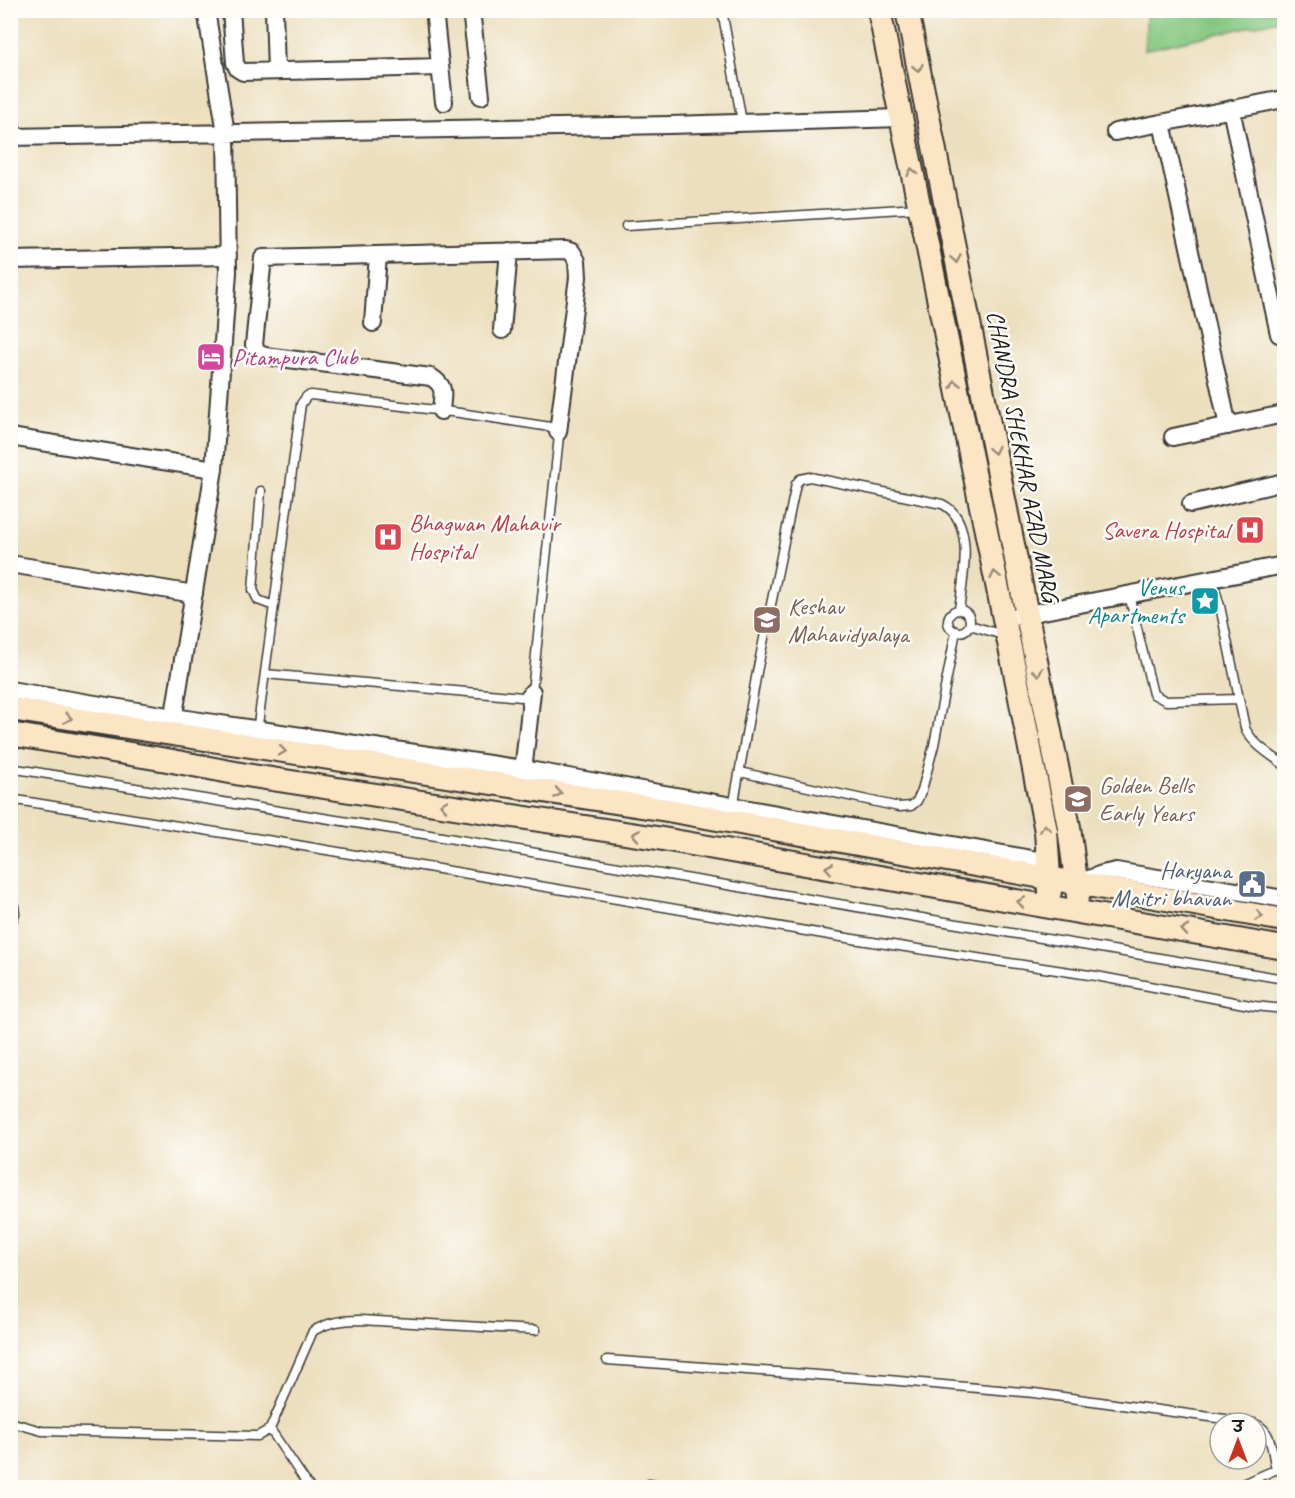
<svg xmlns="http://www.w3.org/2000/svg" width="1295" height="1498" viewBox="0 0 1295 1498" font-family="Caveat,'Playpen Sans Deva',sans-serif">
<rect width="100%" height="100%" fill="#fdfcf7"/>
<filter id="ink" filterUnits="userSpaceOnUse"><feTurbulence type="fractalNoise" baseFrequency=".0167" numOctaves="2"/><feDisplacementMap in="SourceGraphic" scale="12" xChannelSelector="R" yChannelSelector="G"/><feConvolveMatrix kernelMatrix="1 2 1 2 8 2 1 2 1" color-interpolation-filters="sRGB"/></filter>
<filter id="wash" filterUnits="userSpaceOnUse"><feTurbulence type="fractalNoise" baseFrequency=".008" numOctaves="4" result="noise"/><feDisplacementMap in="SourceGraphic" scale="24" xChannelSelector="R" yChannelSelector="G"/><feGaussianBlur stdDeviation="1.35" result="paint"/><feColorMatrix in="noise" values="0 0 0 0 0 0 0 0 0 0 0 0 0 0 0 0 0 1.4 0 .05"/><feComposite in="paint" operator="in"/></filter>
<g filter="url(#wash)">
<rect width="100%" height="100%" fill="#ecdfbe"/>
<!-- green -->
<path fill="#84c780" stroke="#50724e" stroke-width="1.5" d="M 1147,11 L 1284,11 L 1284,19 L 1144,50 Z"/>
</g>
<g filter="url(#ink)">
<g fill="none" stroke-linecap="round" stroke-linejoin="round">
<!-- lane casing -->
<g stroke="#3b3934" stroke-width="11">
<path id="lane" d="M 722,10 L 742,122
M 626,226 L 919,208
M 261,491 L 253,590 L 258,600 L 274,606
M 1212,579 L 1220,606 L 1245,728 C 1253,745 1270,754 1284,765
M 1129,595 L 1153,694 L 1166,701 L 1239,699
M948 621a11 11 0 1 1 22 0a11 11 0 1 1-22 0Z
M 970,625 L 1006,636
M 257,732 L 301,404 L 307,396 L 311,395 L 460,413 L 557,428 L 559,436 L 532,692 L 522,697 L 265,674
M 10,768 L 430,835 L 1284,979
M 740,772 L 899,807 L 911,806 L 917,801 L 922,790 L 934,745 L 956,631
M 10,799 L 285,843 L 853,939 L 1096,976 L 1255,1006 L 1284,1009
M 733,808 L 757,672 L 796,484 L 800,479 L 810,477 L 942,504 C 976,520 963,579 959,610
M 10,903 L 14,906 L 15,914 L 10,925
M 607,1360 L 888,1380 L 1034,1393 L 1254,1423
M 10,1422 L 42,1431 L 258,1436 L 270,1429 L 313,1331 C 329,1322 342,1320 360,1320 L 536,1330
M 1256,1424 C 1273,1431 1272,1454 1276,1470
M 270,1429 L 310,1488
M 649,1484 L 671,1488
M 1233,1488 L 1284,1466"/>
</g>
<!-- street casing -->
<g stroke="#3b3934" stroke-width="20">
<path id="street" d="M 231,10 L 235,63 L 238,69 L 243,72 L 440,67
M 274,10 L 276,70
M 434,10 L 444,102
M 471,10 L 481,96
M 1231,109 L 1279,334
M 1162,123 L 1228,426
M 1115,132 L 1284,99
M 10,137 L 670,125 L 901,118
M 10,260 L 228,256
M 373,323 L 378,255
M 502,330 L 509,251
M 441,411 C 442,394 447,387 431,377 L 265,356 L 257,353 L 254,345 L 263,258 L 566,250 L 572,252 L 577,261 L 578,277 L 558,432
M 10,437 L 214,469
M 1173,437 L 1284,414
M 1191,504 L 1284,482
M 10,564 L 194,594
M 1017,616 L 1284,565
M 10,690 L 174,717 L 523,769 L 1048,862
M 172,727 L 214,469 L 228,272 L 226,133 L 206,10
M 522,780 L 532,692
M 1078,883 L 1102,874 L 1116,871 L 1284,899"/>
</g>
<!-- secondary casing -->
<g stroke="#3b3934" stroke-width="26">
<path id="secondary" d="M 879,10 L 1015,672 L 1046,831 L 1050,892
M 907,10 L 1069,827 L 1078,896
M 10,709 L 667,810 L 1284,920
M 10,734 L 167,760 L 246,775 L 657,838 L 1284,948"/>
</g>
<!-- lane -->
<use href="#lane" stroke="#fff" stroke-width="8"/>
<!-- street -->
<use href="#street" stroke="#fff" stroke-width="16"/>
<!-- secondary -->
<use href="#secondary" stroke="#fce5c4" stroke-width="22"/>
</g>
<!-- one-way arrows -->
<defs><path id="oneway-chevron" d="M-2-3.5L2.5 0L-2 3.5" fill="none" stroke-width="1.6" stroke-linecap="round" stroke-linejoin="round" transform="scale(1.5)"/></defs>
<g stroke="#978b78">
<use href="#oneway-chevron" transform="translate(918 68) rotate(79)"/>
<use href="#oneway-chevron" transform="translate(912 172) rotate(-101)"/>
<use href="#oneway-chevron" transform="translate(956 259) rotate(79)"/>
<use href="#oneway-chevron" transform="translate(955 384) rotate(-102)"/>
<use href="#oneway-chevron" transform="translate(994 450) rotate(79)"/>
<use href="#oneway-chevron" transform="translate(995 575) rotate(-102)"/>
<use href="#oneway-chevron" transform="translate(1038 672) rotate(79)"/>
<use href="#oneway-chevron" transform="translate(68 718) rotate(9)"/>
<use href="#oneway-chevron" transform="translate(282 751) rotate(8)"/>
<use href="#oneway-chevron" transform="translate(558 793) rotate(9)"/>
<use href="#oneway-chevron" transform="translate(444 805) rotate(-171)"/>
<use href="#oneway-chevron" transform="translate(1045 828) rotate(-99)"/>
<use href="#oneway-chevron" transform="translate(636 835) rotate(-171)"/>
<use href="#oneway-chevron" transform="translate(829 868) rotate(-170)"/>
<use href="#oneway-chevron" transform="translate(1021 902) rotate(-170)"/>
<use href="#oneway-chevron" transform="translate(1259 916) rotate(10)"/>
<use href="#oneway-chevron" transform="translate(1185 930) rotate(-170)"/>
</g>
</g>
<!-- icons -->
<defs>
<g id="hotel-square" transform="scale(1.5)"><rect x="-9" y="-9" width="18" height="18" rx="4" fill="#d1479c" stroke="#fdfcf7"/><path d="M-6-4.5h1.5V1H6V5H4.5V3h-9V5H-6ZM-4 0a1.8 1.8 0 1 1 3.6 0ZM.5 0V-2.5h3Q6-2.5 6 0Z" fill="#fff"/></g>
<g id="hospital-square" transform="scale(1.5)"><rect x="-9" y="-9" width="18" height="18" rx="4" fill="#e0444e" stroke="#fdfcf7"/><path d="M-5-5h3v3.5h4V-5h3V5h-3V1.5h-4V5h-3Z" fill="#fff"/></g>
<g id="sight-square" transform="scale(1.5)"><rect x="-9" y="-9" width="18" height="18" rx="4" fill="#0f9aa8" stroke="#fdfcf7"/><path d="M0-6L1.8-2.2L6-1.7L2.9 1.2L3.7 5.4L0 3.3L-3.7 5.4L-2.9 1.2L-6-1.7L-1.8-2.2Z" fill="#fff"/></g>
<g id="university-square" transform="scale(1.5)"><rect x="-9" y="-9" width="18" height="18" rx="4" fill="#8d6e63" stroke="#fdfcf7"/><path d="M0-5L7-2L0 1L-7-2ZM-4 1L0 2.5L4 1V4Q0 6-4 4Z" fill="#fff"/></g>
<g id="school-square" transform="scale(1.5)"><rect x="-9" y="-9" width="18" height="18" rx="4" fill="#8d6e63" stroke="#fdfcf7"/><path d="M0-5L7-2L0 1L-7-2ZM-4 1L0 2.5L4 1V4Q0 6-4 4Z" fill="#fff"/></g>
<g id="civic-square" transform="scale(1.5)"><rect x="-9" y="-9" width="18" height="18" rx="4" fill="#5c6f8a" stroke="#fdfcf7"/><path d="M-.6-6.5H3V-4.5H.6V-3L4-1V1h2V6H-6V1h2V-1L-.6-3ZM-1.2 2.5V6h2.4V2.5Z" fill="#fff"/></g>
</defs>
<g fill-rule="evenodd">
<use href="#hotel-square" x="211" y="357"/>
<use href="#hospital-square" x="1250" y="530"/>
<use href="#hospital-square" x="388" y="537"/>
<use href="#sight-square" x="1205" y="601"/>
<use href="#university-square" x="767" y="620"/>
<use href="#school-square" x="1078" y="799"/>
<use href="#civic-square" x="1252" y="884"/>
</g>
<g text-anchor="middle" stroke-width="5" stroke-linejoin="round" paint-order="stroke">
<!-- hotel labels -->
<g font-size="24" fill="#b23c85" stroke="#fdfcf7" text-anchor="start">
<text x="232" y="365">Pitampura Club</text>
</g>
<!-- street labels -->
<g font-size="24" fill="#1c1c1c" stroke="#fdfcf7">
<text transform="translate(1023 456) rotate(79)" y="8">CHANDRA SHEKHAR AZAD MARG</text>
</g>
<!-- health labels -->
<g font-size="24" fill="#be3a42" stroke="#fdfcf7" text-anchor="start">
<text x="409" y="531">Bhagwan Mahavir<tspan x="409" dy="28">Hospital</tspan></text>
<text x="1229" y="538" text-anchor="end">Savera Hospital</text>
</g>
<!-- culture labels -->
<g font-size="24" fill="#0d838f" stroke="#fdfcf7" text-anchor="end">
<text x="1184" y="595">Venus<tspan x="1184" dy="28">Apartments</tspan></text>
</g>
<!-- education labels -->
<g font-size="24" fill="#785e54" stroke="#fdfcf7" text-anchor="start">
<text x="788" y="614">Keshav<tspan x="788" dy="28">Mahavidyalaya</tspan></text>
<text x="1099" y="793">Golden Bells<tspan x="1099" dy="28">Early Years</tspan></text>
</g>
<!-- service labels -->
<g font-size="24" fill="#4e5e75" stroke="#fdfcf7" text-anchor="end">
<text x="1231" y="878">Haryana<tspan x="1231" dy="28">Maitri bhavan</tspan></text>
</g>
</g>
<!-- margin -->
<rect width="1295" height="1498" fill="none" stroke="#fdfcf7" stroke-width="36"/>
<!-- north arrow -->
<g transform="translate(1238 1441)"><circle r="28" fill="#fdfcf7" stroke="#a3a29f" stroke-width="1.5"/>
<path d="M0-4.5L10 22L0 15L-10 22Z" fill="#c8321e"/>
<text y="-9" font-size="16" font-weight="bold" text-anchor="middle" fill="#1c1c1c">उ</text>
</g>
</svg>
